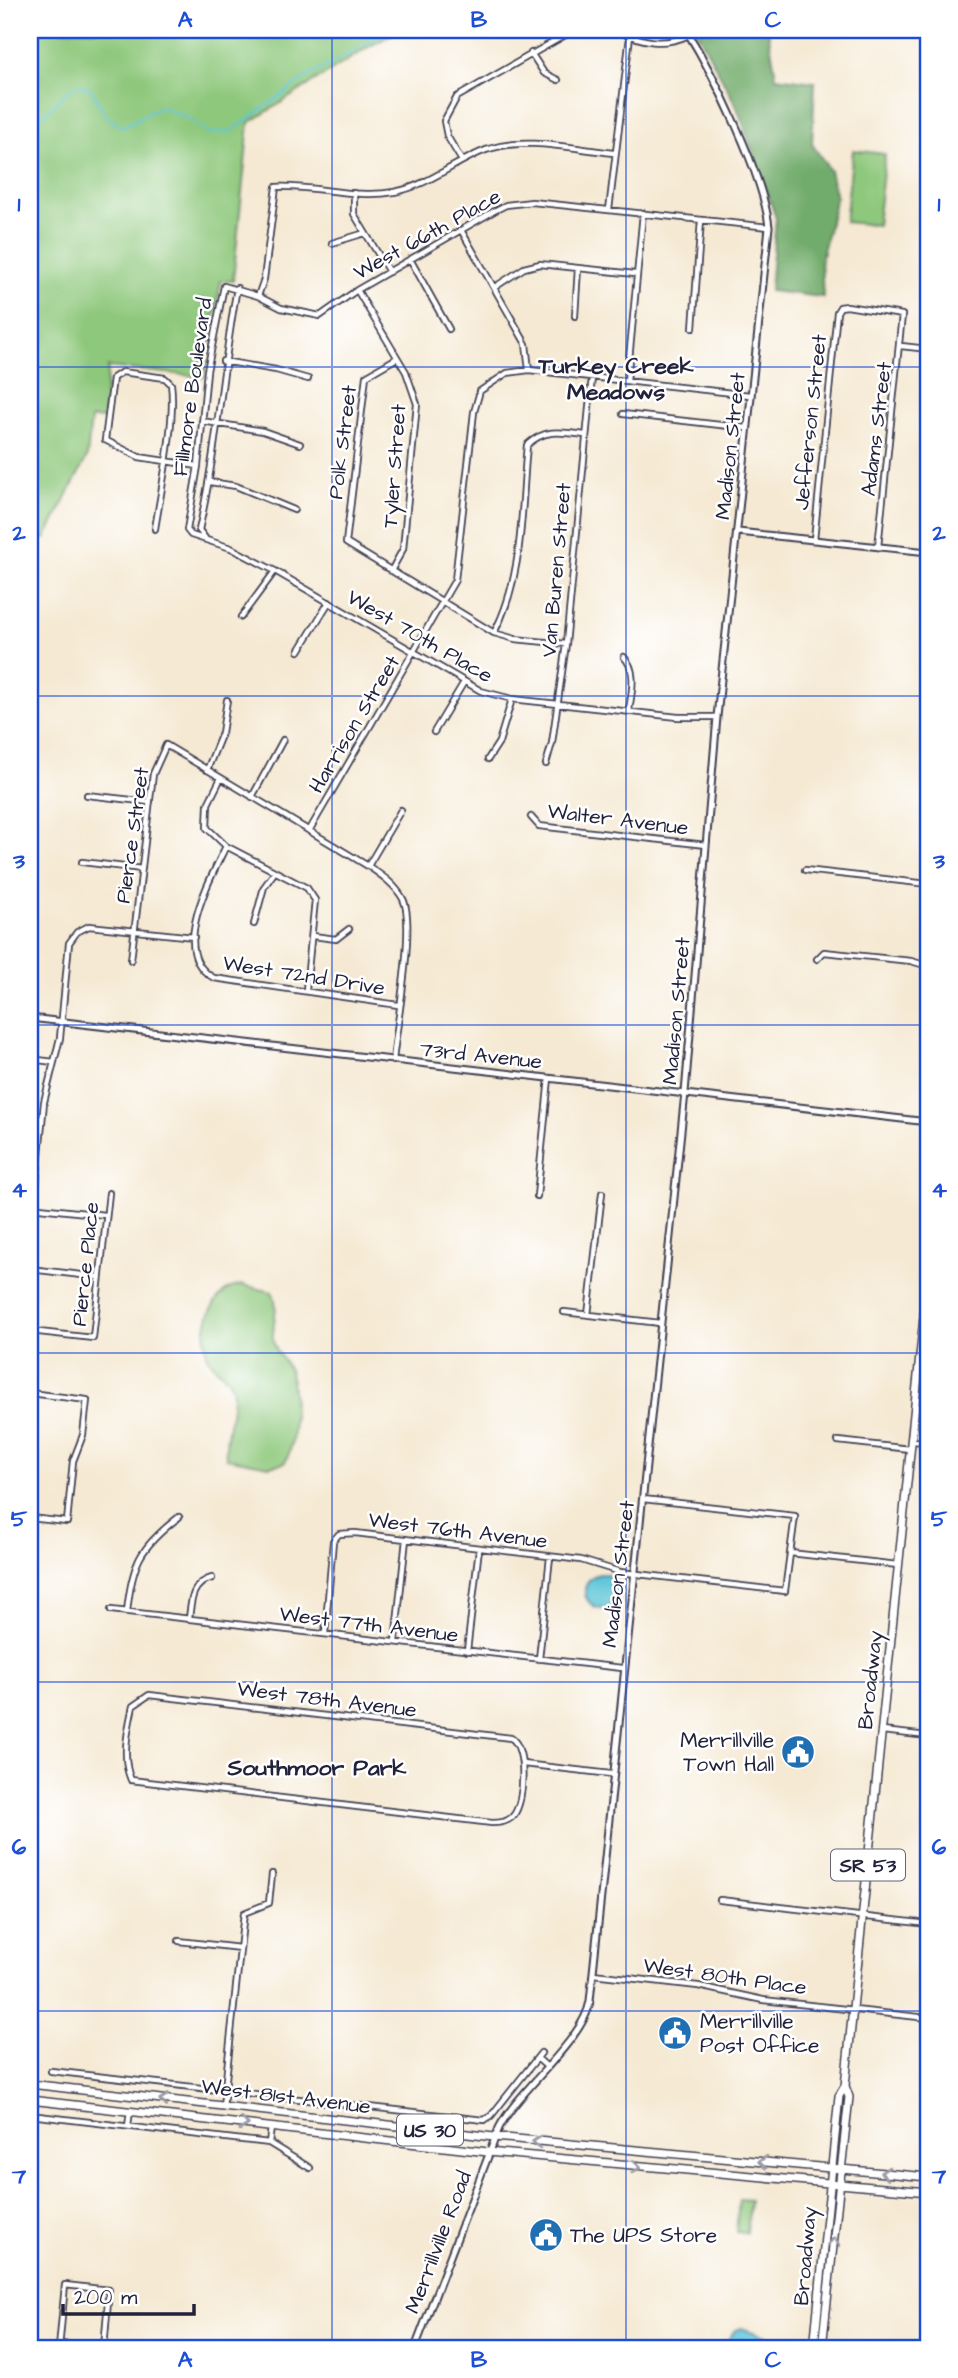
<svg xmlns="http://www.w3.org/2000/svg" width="958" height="2378" viewBox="0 0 958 2378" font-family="'Architects Daughter',sans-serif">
<rect width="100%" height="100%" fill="#fff"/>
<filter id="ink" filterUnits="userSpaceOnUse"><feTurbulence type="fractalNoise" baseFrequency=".0143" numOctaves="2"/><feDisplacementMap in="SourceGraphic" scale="14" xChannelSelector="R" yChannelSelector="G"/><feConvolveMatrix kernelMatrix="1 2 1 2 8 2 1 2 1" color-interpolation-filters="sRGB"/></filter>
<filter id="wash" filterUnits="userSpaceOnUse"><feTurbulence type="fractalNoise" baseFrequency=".00686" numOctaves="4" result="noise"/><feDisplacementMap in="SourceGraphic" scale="28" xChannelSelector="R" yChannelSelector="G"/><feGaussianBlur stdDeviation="1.57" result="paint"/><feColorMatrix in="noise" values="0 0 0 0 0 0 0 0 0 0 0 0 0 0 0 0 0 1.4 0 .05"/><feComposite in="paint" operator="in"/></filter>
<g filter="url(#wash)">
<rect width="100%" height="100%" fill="#f5e9d3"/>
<!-- green -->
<path fill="#8ec87c" stroke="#58755c" stroke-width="2" d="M 30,30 L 400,30 L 370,46 L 249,123 L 233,281 L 221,281 L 204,377 L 108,367 L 103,419 L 91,418 L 87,457 L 45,539 L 30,530 Z
M 853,150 L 885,154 L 877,225 L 845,222 Z
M 242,1285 L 272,1292 C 280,1305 272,1324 273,1339 C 274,1353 287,1361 290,1373 C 295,1393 297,1447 284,1463 L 269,1466 L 226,1458 C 224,1436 233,1416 233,1394 C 232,1374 212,1371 207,1354 C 200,1328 213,1288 242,1285 Z
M 739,2199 L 750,2200 L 747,2233 L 736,2232 Z"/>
<!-- forest -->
<path fill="#72ac6c" stroke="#4a6754" stroke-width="2" d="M 696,30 L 768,30 L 776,77 L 815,82 L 812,144 L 830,171 L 836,197 L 821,260 L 823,297 L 770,291 L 776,218 L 737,107 Z"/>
<!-- water -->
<path fill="#5cc5d8" stroke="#3f748a" stroke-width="2" d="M585 1591a17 17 0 1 1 34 0a17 17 0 1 1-34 0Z
M 741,2328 L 766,2336 L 767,2348 L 724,2348 L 734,2331 Z"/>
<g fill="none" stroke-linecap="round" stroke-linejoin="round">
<!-- stream -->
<path stroke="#5cc5d8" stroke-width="2" d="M 30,128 L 71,88 L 80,85 L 91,89 L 106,116 L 122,127 L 160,107 L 188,118 L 209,133 L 230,132 L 307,77 L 391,30"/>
</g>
</g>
<g filter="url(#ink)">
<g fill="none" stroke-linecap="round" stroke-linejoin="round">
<!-- minor casing -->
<g stroke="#424052" stroke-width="8">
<path id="minor" d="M 617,30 C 643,42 663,47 689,35
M 531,53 L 544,73 L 558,80
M 462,161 L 447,136 L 444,121 L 457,97 L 574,30
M 354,193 L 354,214 L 389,272
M 609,210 L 630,36
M 461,230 L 526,344 L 529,370
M 332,243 L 365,233
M 410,259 L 449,329
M 495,287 L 524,268 L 540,264 L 635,274
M 357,290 L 406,372 L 417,404 L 403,549 L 391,571
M 258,296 L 264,279 L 276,187 C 315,185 355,199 394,192 C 428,186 454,162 486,150 C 524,136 574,149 614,153
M 575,316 L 578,268
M 693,328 L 701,220
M 901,346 L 928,349
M 397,358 L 366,376 L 346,543 L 494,633 L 515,639 L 566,644
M 223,361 L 276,370 L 308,379
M 627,381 L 643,213
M 623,414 L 747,428
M 202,421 L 263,431 L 300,444
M 210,482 L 236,486 L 294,510
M 155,529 C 161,491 176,419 171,384 L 165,378 L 122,372 L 113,378 L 105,440 L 139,457 L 198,466
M 205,538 L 199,530 C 217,450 222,369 237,288
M 814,540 L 837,312 L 840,307 L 847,306 L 902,315 L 878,547
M 241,617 L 275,571
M 494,633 C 524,577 521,508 527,445 C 545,428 562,432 585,435
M 299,651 L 329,602
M 624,657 C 638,671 631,694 629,711
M 717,717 L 678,717 L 512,699 L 481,691 L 275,571 L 231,548 L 191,535 L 187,530 L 198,466 L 207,371 L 224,286 L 258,296 L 281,308 L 320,316 L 357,290 L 494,211 L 506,205 L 532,202 L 769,227
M 434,732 L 464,682
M 488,759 L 499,742 L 512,699
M 546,764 L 552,743 L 566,644 L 592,377
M 207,770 L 222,733 L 227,700
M 221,778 L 208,804 L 207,828 L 226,846 L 307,888 L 315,900 L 306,990
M 87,795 L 150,802
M 252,797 L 283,740
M 531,817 L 539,826 L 706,845
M 309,831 L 455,580 L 474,412 L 480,391 L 507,373 L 529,370 L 750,395
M 226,846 C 210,880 168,954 214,978 L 398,1005
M 82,862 L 142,869
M 368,866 L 401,810
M 805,870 L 928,884
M 254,924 L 264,887 L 274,873
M 313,936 L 336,939 L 349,929
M 817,959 L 824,952 L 911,961 L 928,966
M 131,960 L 153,774 L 166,745 L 368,866 C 381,875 395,884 403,899 C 416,924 396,1028 393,1061
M 30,1059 L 54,1062
M 30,1118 L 42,1119
M 537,1196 L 549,1078
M 30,1207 L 105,1215
M 34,1207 L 44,1102 L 60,1038 L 69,943 L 77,932 L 89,926 L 194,937
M 30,1269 L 99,1277
M 564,1312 L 660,1323
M 588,1315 L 602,1193
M 30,1331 L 93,1338 L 109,1193
M 30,1393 L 87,1400 L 83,1435 L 73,1461 L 67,1522 L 30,1518
M 838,1441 L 910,1449
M 912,1441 L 928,1442
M 790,1553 L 898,1565
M 111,1610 L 622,1668
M 127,1612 C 132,1563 140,1547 179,1517
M 189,1619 C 191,1600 192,1583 212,1578
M 325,1634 L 333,1541 L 339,1534 L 355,1533 L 581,1560 L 620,1572 L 785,1591 L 795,1516 L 643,1499
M 395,1642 L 406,1539
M 467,1651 L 479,1548
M 539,1659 L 550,1557
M 149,1695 L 511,1738 C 527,1747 525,1803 513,1816 C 508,1822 500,1823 492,1823 L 131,1780 C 121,1758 128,1729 133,1706 Z
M 882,1731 L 928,1736
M 523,1764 L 611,1774
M 720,1900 L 928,1924
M 179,1941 L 240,1948
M 593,1974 L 698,1986 L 763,2000 L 928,2018
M 537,2058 L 546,2066
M 51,2071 L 484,2120 L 491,2116 L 541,2053
M 223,2107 L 244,1913 L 269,1903 L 272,1874
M 30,2115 L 269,2143 L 310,2168
M 128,2126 L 130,2111
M 269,2143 L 271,2128
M 60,2344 L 104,2348
M 59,2348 L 65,2285 L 109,2290 L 104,2348"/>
</g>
<!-- tertiary casing -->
<g stroke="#424052" stroke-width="9">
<path id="tertiary" d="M 738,532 L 928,552
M 30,1018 L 928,1122
M 415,2348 L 499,2128 C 519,2089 584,2040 590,2001 L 685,1093 L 717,717 L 769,227 C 764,176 714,75 686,30"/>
</g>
<!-- primary casing -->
<g stroke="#424052" stroke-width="10">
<path id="primary" d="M 30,2084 L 494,2137 L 928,2177
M 30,2100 L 488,2152 L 928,2192
M 814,2348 L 839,2096 L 845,2086
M 822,2348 L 849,2097 L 845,2086 L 928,1278"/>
</g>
<!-- minor -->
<use href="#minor" stroke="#fff" stroke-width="4.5"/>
<!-- tertiary -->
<use href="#tertiary" stroke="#fff" stroke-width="5"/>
<!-- primary -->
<use href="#primary" stroke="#fff" stroke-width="7"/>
</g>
<!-- one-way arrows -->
<defs><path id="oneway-chevron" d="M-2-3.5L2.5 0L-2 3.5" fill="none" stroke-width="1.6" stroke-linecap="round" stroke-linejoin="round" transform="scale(1.75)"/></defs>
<g stroke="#9c9ca7">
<use href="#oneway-chevron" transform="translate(164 2100) rotate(-173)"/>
<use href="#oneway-chevron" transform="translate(244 2124) rotate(6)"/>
<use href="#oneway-chevron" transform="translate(537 2142) rotate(-174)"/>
<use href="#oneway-chevron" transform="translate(763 2162) rotate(-175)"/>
<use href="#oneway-chevron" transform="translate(636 2167) rotate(6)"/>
<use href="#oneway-chevron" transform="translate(885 2173) rotate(-175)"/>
<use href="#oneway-chevron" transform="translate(834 2242) rotate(-84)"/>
</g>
</g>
<!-- grid -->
<path fill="none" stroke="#1d4ed8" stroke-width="2" stroke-opacity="0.55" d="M 332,30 L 332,2348M 626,30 L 626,2348M 30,367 L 928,367M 30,696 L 928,696M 30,1025 L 928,1025M 30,1353 L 928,1353M 30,1682 L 928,1682M 30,2011 L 928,2011"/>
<!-- icons -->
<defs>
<g id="civic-disc" transform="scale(1.75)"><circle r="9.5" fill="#1f6fb2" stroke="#fff"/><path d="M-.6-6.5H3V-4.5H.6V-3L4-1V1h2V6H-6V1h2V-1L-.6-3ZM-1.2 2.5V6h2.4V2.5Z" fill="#fff"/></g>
</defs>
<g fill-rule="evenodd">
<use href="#civic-disc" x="798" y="1752"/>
<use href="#civic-disc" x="675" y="2033"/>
<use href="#civic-disc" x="546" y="2235"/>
</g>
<g text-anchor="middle" stroke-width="5" stroke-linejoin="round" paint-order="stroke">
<!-- shield labels -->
<g fill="#fff" stroke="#646476" stroke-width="2">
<rect x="831" y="1849.5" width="74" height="31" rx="5"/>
<rect x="397" y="2114.5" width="66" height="31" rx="5"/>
</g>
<g font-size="19" font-weight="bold" fill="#22223b">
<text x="868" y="1872">SR 53</text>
<text x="430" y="2137">US 30</text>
</g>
<!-- street labels -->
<g font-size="21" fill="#22223b" stroke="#fff">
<text transform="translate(427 234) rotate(-29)" y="7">West 66th Place</text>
<text transform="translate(192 387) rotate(-82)" y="7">Fillmore Boulevard</text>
<text transform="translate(810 422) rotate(-84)" y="7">Jefferson Street</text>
<text transform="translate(876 429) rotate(-83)" y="7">Adams Street</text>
<text transform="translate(342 442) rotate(-83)" y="7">Polk Street</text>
<text transform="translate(730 446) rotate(-84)" y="7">Madison Street</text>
<text transform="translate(394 466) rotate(-86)" y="7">Tyler Street</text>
<text transform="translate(556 570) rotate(-85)" y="7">Van Buren Street</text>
<text transform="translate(420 636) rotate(30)" y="7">West 70th Place</text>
<text transform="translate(354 724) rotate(-59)" y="7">Harrison Street</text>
<text transform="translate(618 819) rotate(7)" y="7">Walter Avenue</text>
<text transform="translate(132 835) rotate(-82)" y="7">Pierce Street</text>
<text transform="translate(304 975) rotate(9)" y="7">West 72nd Drive</text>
<text transform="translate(676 1011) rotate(-85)" y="7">Madison Street</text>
<text transform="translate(481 1055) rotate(6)" y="7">73rd Avenue</text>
<text transform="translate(85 1264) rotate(-84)" y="7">Pierce Place</text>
<text transform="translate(458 1530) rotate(7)" y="7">West 76th Avenue</text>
<text transform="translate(618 1574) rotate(-83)" y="7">Madison Street</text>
<text transform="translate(369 1624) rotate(7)" y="7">West 77th Avenue</text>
<text transform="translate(870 1680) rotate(-84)" y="7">Broadway</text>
<text transform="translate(327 1699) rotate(7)" y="7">West 78th Avenue</text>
<text transform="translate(725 1976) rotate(8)" y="7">West 80th Place</text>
<text transform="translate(286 2096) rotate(7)" y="7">West 81st Avenue</text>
<text transform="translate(438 2242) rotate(-69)" y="7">Merrillville Road</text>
<text transform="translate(805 2256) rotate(-85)" y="7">Broadway</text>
</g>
<!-- poi labels -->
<g font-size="21" fill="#22223b" stroke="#fff" text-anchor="start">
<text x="774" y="1747" text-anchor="end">Merrillville<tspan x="774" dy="24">Town Hall</tspan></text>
<text x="700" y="2028">Merrillville<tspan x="700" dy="24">Post Office</tspan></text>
<text x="570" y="2242">The UPS Store</text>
</g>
<!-- neighbourhood labels -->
<g font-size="23" font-weight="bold" fill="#22223b" stroke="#fff">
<text x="616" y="373">Turkey Creek<tspan x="616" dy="26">Meadows</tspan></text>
<text x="317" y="1775">Southmoor Park</text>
</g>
</g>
<!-- margin -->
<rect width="958" height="2378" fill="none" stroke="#fff" stroke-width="77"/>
<!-- scale -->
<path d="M63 2304v10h131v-10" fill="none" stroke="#22223b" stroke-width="3.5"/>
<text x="74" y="2304" font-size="21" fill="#22223b" stroke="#ffffff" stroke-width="5" paint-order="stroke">200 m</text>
<rect x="38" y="38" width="882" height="2302" fill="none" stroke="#1d4ed8" stroke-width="2.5"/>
<g font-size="23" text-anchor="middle" font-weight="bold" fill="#1d4ed8">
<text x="185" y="27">A</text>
<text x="479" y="27">B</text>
<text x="773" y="27">C</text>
<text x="19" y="211">1</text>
<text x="939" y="211">1</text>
<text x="19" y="540">2</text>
<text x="939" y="540">2</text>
<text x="19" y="868">3</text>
<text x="939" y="868">3</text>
<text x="19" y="1197">4</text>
<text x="939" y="1197">4</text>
<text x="19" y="1526">5</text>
<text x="939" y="1526">5</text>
<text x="19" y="1854">6</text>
<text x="939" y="1854">6</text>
<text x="19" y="2183">7</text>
<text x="939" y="2183">7</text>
<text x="185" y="2367">A</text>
<text x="479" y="2367">B</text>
<text x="773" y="2367">C</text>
</g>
</svg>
